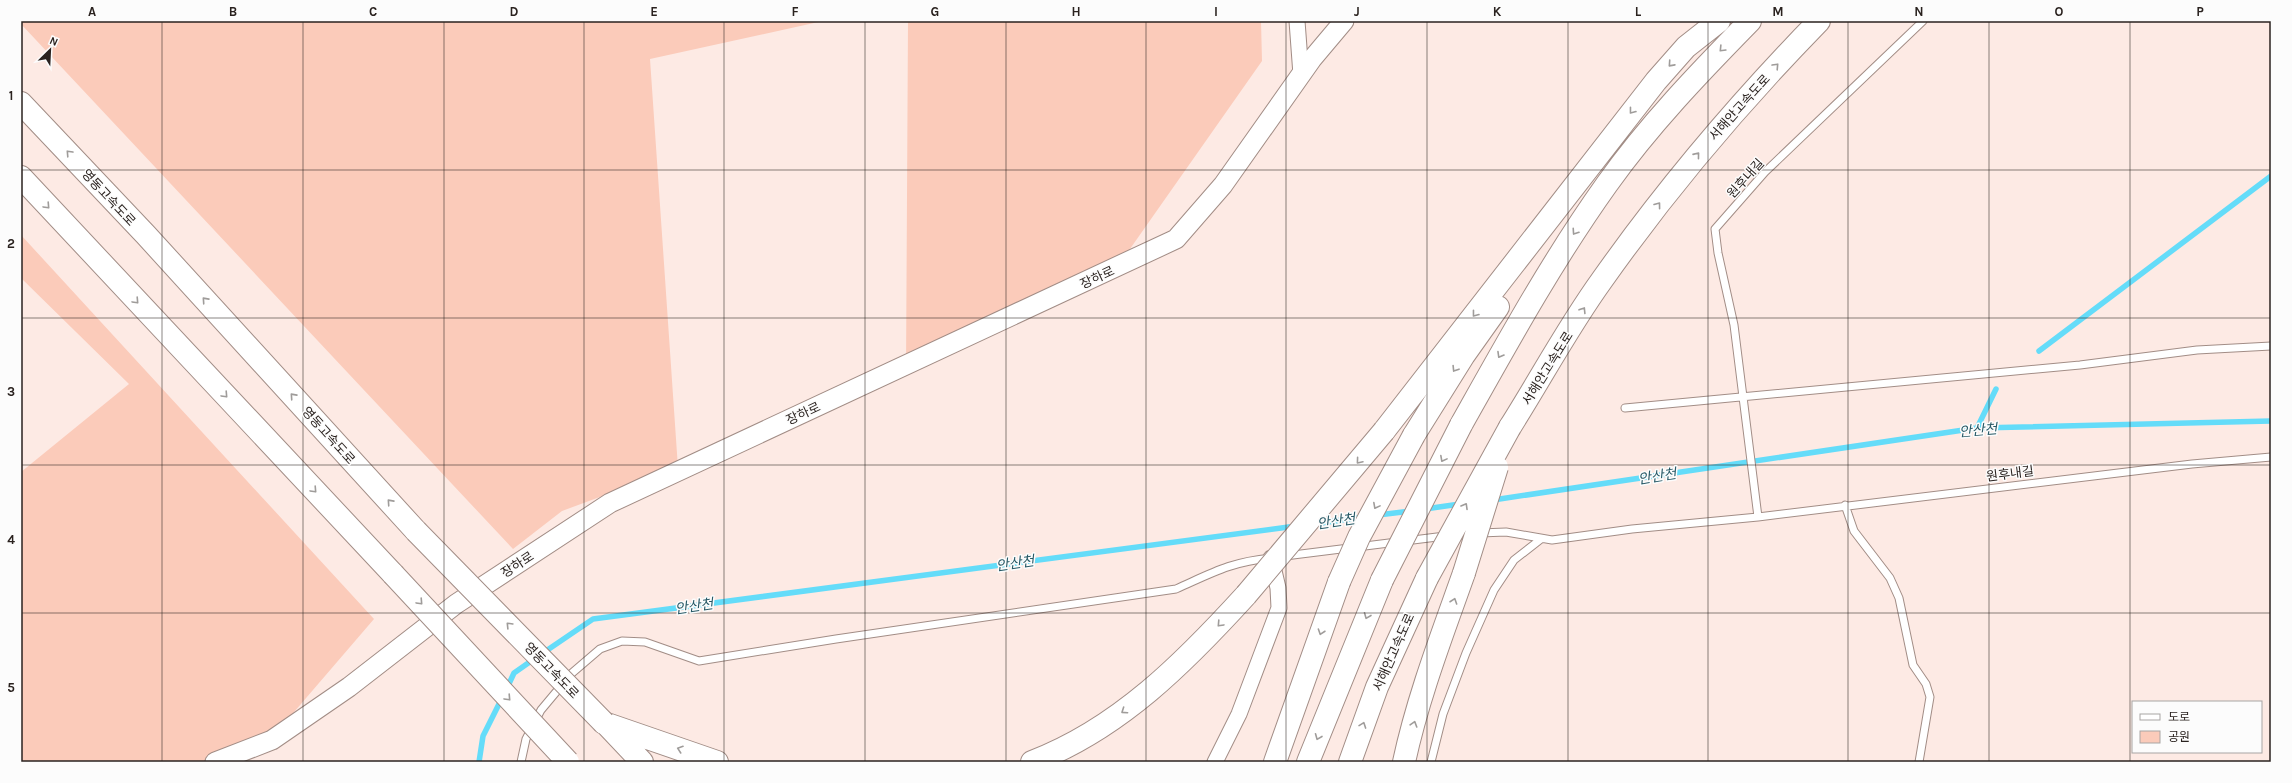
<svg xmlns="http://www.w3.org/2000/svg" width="2292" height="783" viewBox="0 0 2292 783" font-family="Karla,'Noto Sans KR',sans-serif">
<rect width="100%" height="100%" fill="#fdeae4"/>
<!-- green -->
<path fill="#fbcbba" d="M 21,21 L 823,21 L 650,59 L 678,468 L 562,511 L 513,549 L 21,24 Z
M 908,21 L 1261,21 L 1262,61 L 1118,266 L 906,371 Z
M 21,235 L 374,619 L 276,733 L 202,762 L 21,762 L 21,472 L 129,384 L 21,278 Z"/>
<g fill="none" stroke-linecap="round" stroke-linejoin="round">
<!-- stream -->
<path stroke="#64dcf9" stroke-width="5.5" d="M 2039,351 L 2271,176
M 1977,428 L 1996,389
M 1493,500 L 1977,428 L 2271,421
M 1425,509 L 1460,504
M 1378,515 L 1411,511
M 1314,524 L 1363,517
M 543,653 L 593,619 L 1296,526
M 507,688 L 514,673 L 534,659
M 479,762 L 483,736 L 502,698"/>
<!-- service casing -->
<g stroke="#a28d86" stroke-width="9">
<path id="service" d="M 1923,21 L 1765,172 L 1715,229 L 1718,253 L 1734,325 L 1758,517 L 2192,464 L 2271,457
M 1625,408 L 2080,365 L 2197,350 L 2271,346
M 1845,505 L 1854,531 L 1890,578 L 1899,598 L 1913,665 L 1926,684 L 1930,697 L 1919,762
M 1480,533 L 1506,532 L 1552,540 L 1632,529 L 1758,517
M 1285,556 L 1445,536
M 521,762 L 526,739 L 541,710 L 572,673 L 600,649 L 622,641 L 645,642 L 699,661 L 836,639 L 1176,589 C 1212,573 1230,562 1271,558
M 1431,762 L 1443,714 L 1466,653 L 1494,590 L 1514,560 L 1541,539"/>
</g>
<!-- minor casing -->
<g stroke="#a28d86" stroke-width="17">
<path id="minor" d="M 1297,21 L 1301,75
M 1215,762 L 1239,714 L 1279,608 L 1278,588 L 1271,558"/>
</g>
<!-- tertiary casing -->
<g stroke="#a28d86" stroke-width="21">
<path id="tertiary" d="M 215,762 L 272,740 L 349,687 L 456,604 L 610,503 L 1176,239 L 1223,185 L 1312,59 L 1344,21"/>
</g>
<!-- motorway casing -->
<g stroke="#a28d86" stroke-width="24">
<path id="motorway" d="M 21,103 L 146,235 L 416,531
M 21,177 L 393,574
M 1461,425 C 1507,343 1552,261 1607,184 C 1649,125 1699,73 1750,21
M 1510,427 C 1541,378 1568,327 1602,280 C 1667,188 1740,102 1819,21
M 1384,431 L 1656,81 L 1686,47 L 1719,21
M 1414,435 L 1464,355 L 1498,307
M 604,723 L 717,762
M 607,725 L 642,762
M 1032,762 C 1119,729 1185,662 1246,595
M 1275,762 L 1339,582
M 1308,762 L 1382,580
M 1350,762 L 1377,687 L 1427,578
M 1404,762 C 1418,697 1442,635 1464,573"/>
</g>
<!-- service -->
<use href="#service" stroke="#fff" stroke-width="7"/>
<!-- minor -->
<use href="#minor" stroke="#fff" stroke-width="15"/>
<!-- tertiary -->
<use href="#tertiary" stroke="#fff" stroke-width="19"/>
<!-- motorway -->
<use href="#motorway" stroke="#fff" stroke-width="22"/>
<!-- motorway-bridge casing -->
<g stroke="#a28d86" stroke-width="24" stroke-linecap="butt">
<path id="motorway-bridge" d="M 416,531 L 604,723
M 1464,573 L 1497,467
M 393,574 L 568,762
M 1427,578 L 1510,427
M 1382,580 L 1461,425
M 1339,582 L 1359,537 L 1414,435
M 1246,595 L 1384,431"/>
</g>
<!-- motorway-bridge -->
<use href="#motorway-bridge" stroke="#fff" stroke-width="22"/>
</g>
<!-- one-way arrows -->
<defs><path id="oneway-chevron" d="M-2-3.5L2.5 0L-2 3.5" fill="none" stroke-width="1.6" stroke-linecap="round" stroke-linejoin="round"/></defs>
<g stroke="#9f9c9a">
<use href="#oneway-chevron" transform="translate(1722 49) rotate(134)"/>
<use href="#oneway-chevron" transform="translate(1671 64) rotate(132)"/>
<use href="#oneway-chevron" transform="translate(1776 66) rotate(-47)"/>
<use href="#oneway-chevron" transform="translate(1632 111) rotate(128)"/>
<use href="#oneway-chevron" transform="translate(69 153) rotate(-133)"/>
<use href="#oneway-chevron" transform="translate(1697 155) rotate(-51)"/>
<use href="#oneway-chevron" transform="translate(1658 205) rotate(-53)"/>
<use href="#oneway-chevron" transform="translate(47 206) rotate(47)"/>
<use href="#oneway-chevron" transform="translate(1575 232) rotate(124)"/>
<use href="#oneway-chevron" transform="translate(205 300) rotate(-132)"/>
<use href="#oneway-chevron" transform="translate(136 301) rotate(47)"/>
<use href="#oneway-chevron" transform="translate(1583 310) rotate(-58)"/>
<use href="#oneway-chevron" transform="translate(1475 314) rotate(128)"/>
<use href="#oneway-chevron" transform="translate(1500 355) rotate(120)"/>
<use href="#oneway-chevron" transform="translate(1455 369) rotate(122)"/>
<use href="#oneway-chevron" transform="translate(225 395) rotate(47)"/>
<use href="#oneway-chevron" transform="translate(293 396) rotate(-132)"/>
<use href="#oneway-chevron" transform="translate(1443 459) rotate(118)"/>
<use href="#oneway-chevron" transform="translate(1359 461) rotate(130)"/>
<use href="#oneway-chevron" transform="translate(314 490) rotate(47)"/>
<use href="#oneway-chevron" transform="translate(390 502) rotate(-132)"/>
<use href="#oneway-chevron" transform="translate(1376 506) rotate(118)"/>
<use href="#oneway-chevron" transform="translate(1465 506) rotate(-60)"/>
<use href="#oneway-chevron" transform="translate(1454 601) rotate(-71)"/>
<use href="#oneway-chevron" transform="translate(420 602) rotate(47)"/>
<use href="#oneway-chevron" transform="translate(1367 616) rotate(112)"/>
<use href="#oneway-chevron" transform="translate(1220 624) rotate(133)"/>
<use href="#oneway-chevron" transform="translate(509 625) rotate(-134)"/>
<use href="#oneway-chevron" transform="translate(1321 632) rotate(109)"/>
<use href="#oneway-chevron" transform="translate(508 698) rotate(47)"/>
<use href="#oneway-chevron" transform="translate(1124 711) rotate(146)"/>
<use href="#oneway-chevron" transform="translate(1414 724) rotate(-73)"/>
<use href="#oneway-chevron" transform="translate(1363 725) rotate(-70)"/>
<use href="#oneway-chevron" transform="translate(1318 737) rotate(112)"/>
<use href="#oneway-chevron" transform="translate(680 749) rotate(-161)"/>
</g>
<!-- grid -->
<path fill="none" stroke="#2a221f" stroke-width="1" stroke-opacity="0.55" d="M 162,21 L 162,762M 303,21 L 303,762M 444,21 L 444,762M 584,21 L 584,762M 724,21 L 724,762M 865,21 L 865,762M 1006,21 L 1006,762M 1146,21 L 1146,762M 1286,21 L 1286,762M 1427,21 L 1427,762M 1568,21 L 1568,762M 1708,21 L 1708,762M 1848,21 L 1848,762M 1989,21 L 1989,762M 2130,21 L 2130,762M 21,170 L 2271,170M 21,318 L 2271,318M 21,465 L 2271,465M 21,613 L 2271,613"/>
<g text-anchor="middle" stroke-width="3" stroke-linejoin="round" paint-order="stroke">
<!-- street labels -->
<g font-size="13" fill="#2a221f" stroke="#fcfcfc">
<text transform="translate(1739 107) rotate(-48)" y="5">서해안고속도로</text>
<text transform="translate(1745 178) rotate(-48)" y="5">원후내길</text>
<text transform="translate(109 197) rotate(47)" y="5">영동고속도로</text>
<text transform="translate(1097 277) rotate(-25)" y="5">장하로</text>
<text transform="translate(1547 368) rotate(-58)" y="5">서해안고속도로</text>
<text transform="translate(803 413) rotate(-25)" y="5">장하로</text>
<text transform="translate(329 435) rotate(48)" y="5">영동고속도로</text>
<text transform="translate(2010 473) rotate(-7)" y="5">원후내길</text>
<text transform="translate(517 564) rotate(-33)" y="5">장하로</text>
<text transform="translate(1393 652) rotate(-66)" y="5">서해안고속도로</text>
<text transform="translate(552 670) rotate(46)" y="5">영동고속도로</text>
</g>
<!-- water labels -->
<g font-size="14" font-style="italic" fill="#275966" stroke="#fcfcfc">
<text transform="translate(1978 430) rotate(-5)" y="5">안산천</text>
<text transform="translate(1657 476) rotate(-9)" y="5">안산천</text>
<text transform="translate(1336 521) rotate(-8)" y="5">안산천</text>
<text transform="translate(1015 563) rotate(-8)" y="5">안산천</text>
<text transform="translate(694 606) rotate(-8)" y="5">안산천</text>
</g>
</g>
<!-- border -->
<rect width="2292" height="783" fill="none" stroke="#fcfcfc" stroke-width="44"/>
<!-- legend -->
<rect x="2132" y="701" width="130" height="52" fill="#fcfcfc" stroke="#a8a5a4"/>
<rect x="2140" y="714" width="20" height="6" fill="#ffffff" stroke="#a8a5a4"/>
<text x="2168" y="721" font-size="12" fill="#2a221f">도로</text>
<rect x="2140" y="731" width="20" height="12" fill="#fbcbba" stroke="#a8a5a4"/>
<text x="2168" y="741" font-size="12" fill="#2a221f">공원</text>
<!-- north arrow -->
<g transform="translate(50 50) rotate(24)" stroke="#fcfcfc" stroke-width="3" paint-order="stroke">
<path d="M0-3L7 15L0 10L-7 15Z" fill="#2a221f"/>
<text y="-6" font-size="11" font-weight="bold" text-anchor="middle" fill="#2a221f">N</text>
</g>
<rect x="22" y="22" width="2248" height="739" fill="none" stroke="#2a221f" stroke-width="1.5"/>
<g font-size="13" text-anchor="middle" font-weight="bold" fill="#2a221f">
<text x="92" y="16">A</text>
<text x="233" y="16">B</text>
<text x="373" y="16">C</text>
<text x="514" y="16">D</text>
<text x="654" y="16">E</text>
<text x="795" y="16">F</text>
<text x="935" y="16">G</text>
<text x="1076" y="16">H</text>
<text x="1216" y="16">I</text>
<text x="1357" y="16">J</text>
<text x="1497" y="16">K</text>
<text x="1638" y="16">L</text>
<text x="1778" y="16">M</text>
<text x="1919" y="16">N</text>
<text x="2059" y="16">O</text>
<text x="2200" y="16">P</text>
<text x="11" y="100">1</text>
<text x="11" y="248">2</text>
<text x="11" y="396">3</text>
<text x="11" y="544">4</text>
<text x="11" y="692">5</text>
</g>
</svg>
